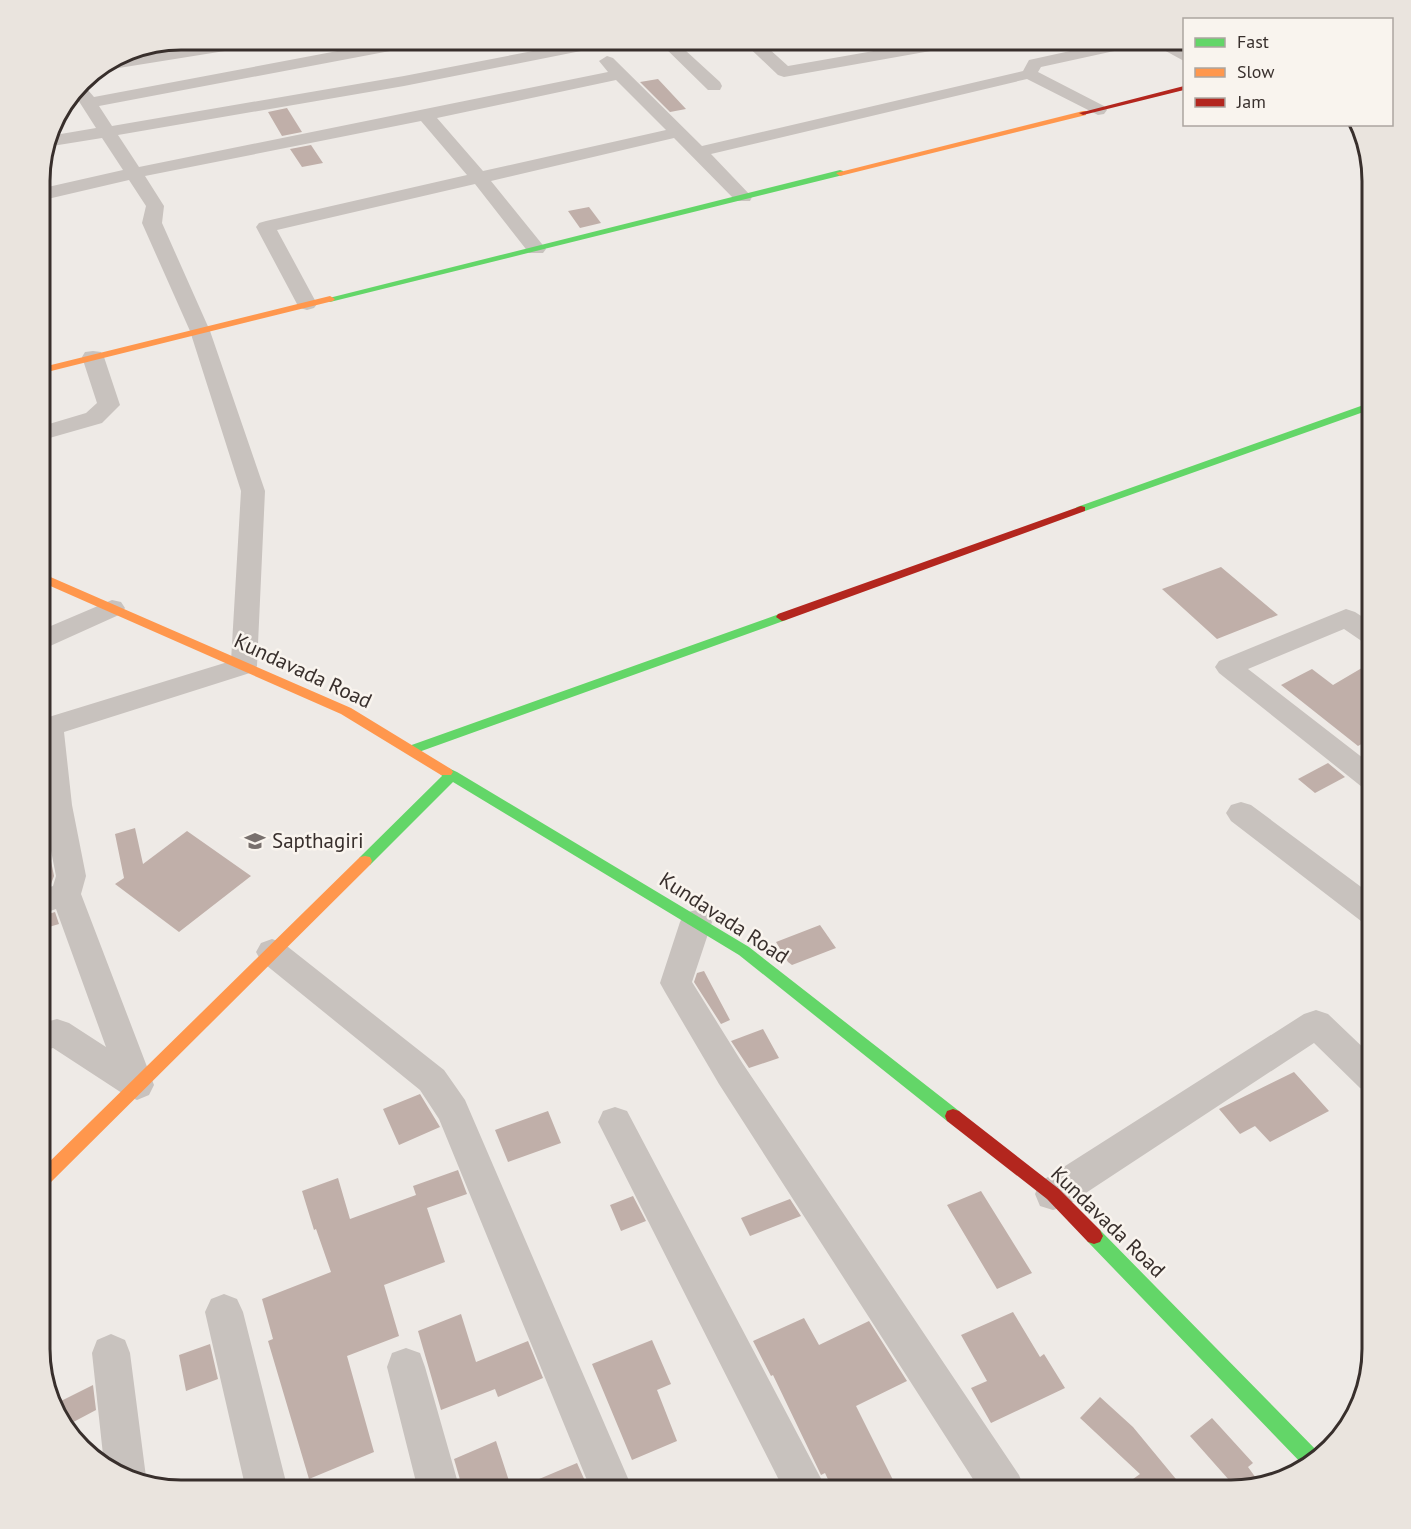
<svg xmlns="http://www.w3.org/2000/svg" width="1411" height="1529" viewBox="0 0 1411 1529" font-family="'PT Sans',sans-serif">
<rect width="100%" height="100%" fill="#eeeae6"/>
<!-- building -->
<path fill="#c0afa9" d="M 658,79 L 686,109 L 670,112 L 640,82 Z
M 287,108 L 302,132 L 282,136 L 268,112 Z
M 311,145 L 323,163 L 302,167 L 290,149 Z
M 589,207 L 601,223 L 580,228 L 568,211 Z
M 1221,567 L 1278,615 L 1217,639 L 1162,589 Z
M 1372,662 L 1372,738 L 1358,746 L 1281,685 L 1312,669 L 1333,685 Z
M 1328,763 L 1345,777 L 1315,793 L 1298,779 Z
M 41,811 L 54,876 L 51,884 L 39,889 Z
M 135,828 L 143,864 L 187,831 L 251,876 L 179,932 L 115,884 L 124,878 L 115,834 Z
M 55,912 L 59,924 L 39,930 L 39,917 Z
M 820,925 L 836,948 L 792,965 L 788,962 L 776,942 Z
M 704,971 L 730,1020 L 721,1024 L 694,982 L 697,973 Z
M 763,1029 L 779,1058 L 749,1068 L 731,1041 Z
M 1294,1072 L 1329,1111 L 1270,1142 L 1255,1126 L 1240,1134 L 1219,1109 Z
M 420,1094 L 440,1127 L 399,1145 L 383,1109 Z
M 548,1111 L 561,1143 L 508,1162 L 495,1130 Z
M 458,1170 L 467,1194 L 427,1208 L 445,1262 L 384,1285 L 399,1336 L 347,1356 L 374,1452 L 309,1479 L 268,1341 L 273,1339 L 262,1299 L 331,1272 L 316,1229 L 314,1230 L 302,1191 L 338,1178 L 350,1219 L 416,1195 L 413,1186 Z
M 981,1191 L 1032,1273 L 997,1289 L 947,1205 Z
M 633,1196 L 646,1221 L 621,1231 L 610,1205 Z
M 790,1199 L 801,1216 L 750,1236 L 741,1218 Z
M 1013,1312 L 1040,1357 L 1044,1354 L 1065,1388 L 991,1423 L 971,1388 L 987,1381 L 961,1335 Z
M 461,1314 L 476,1362 L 528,1341 L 543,1378 L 498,1397 L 495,1389 L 441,1410 L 418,1331 Z
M 804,1318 L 819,1345 L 869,1321 L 907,1381 L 856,1406 L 898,1490 L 833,1490 L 825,1473 L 821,1475 L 773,1375 L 771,1376 L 753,1341 Z
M 652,1340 L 671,1384 L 657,1390 L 677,1441 L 632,1460 L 592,1364 Z
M 210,1344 L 218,1379 L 186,1391 L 179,1355 Z
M 93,1385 L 96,1410 L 64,1427 L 53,1405 Z
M 1100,1397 L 1133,1427 L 1185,1490 L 1118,1490 L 1140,1474 L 1080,1418 Z
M 1212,1418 L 1253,1463 L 1248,1467 L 1261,1485 L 1237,1489 L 1190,1436 Z
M 496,1441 L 512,1490 L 463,1490 L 454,1459 Z
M 577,1463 L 589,1490 L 513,1490 Z"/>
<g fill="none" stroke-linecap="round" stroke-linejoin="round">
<!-- street -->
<path fill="#c8c2be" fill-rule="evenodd" d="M 238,39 L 276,39 L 268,44 L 100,71 L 95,70 L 111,59 Z
M 401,39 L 435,39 L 427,44 L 99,106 L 112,126 L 404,76 L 590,40 L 598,45 L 596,48 L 404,86 L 118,135 L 139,167 L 608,72 L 599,61 L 607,56 L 613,58 L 702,146 L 1023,71 L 1029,60 L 1125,39 L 1167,39 L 1184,50 L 1184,61 L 1151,43 L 1041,67 L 1038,72 L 1104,106 L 1107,110 L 1104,114 L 1098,115 L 1027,79 L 711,154 L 752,197 L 750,201 L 736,201 L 674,138 L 491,181 L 546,249 L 543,253 L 529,253 L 475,184 L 277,230 L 317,304 L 314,308 L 307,310 L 300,308 L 297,304 L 256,227 L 259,223 L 266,221 L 467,175 L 421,121 L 145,176 L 164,206 L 162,223 L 210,331 L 265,491 L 257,666 L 253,672 L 64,732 L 72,805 L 86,876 L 81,894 L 154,1085 L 149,1095 L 137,1100 L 125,1095 L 53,1048 L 39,1052 L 39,1024 L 57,1019 L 69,1023 L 106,1047 L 56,909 L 39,915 L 39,891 L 53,886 L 56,876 L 42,805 L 39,720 L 231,661 L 241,491 L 190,331 L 142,223 L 146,206 L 129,180 L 39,201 L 39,189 L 123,170 L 102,138 L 46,147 L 49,136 L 96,128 L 73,92 L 81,82 L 94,97 ZM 616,80 L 666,130 L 483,171 L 437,118 Z
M 656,39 L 673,39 L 720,82 L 722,86 L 720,90 L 708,90 Z
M 740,39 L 758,39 L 788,66 L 942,39 L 978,39 L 970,44 L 784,77 L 778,75 Z
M 93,351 L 101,352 L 104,357 L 120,405 L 102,423 L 39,441 L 39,427 L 86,413 L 97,403 L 82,357 L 85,352 Z
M 112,600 L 121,602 L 125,608 L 121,614 L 39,651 L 39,631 Z
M 1346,609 L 1355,612 L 1372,623 L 1372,645 L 1363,642 L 1344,629 L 1248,669 L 1372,765 L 1372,790 L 1362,787 L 1219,673 L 1215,667 L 1219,661 Z
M 1241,802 L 1251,805 L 1372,895 L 1372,924 L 1361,921 L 1231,821 L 1226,813 L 1231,805 Z
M 696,910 L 707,913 L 712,922 L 692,982 L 743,1064 L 1019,1475 L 1025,1490 L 980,1490 L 719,1084 L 665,992 L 660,983 L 680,922 L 685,913 Z
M 272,939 L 283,943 L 444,1070 L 465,1100 L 633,1490 L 591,1490 L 439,1119 L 420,1090 L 261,961 L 256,952 L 261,943 Z
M 1316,1010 L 1328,1014 L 1372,1056 L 1372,1093 L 1360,1088 L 1314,1043 L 1066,1206 L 1053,1210 L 1040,1206 L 1035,1194 L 1040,1182 L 1304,1014 Z
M 615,1107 L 627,1111 L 827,1490 L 784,1490 L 598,1122 L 603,1111 Z
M 224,1294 L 237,1299 L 243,1312 L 288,1490 L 246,1490 L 205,1312 L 211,1299 Z
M 111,1334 L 125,1340 L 130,1353 L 146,1477 L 145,1482 L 118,1476 L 104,1464 L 92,1353 L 97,1340 Z
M 406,1348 L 420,1353 L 425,1367 L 460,1490 L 418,1490 L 387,1367 L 392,1353 Z"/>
<!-- fast -->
<path fill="#63d668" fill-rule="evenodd" d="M 840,170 L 843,171 L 843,175 L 330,302 L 325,299 Z
M 1372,402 L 1372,409 L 1085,511 L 1077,511 L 1075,509 L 1077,507 Z
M 782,613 L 786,614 L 788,617 L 786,620 L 416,753 L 406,753 L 404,750 L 406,747 Z
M 446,767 L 457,772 L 749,947 L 959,1111 L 961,1116 L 959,1121 L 953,1123 L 947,1121 L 739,955 L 453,782 L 370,865 L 360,865 L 358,861 L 360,857 L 442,776 L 439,772 Z
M 1094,1228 L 1100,1230 L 1321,1455 L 1317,1461 L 1305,1467 L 1088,1242 L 1085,1236 L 1088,1230 Z"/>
<!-- slow -->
<path fill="#ff974d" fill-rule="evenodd" d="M 1083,111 L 1086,111 L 1086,115 L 840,176 L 836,173 Z
M 330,296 L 335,299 L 333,301 L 39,374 L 39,368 Z
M 39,572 L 351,708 L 451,769 L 453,772 L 451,775 L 441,775 L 341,714 L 39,581 Z
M 365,856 L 370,857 L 372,861 L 370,865 L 45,1188 L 39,1191 L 39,1172 L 360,857 Z"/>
<!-- jam -->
<path fill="#b3261e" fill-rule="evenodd" d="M 1184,86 L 1184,90 L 1083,115 L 1079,113 Z
M 1081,506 L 1085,507 L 1085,511 L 786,620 L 782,621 L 776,617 L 778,614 Z
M 953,1109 L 959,1111 L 1059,1189 L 1100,1230 L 1103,1236 L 1100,1242 L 1094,1244 L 1088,1242 L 1047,1199 L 947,1121 L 945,1116 L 947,1111 Z"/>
</g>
<!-- icons -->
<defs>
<g id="school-bare" transform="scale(1.62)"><path d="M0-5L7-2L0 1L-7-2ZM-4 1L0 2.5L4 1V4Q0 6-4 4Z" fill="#78706d" stroke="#f9f4ee" stroke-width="2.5" paint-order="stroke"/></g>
</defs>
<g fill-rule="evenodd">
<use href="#school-bare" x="255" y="841"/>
</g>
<g text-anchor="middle" stroke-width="5" stroke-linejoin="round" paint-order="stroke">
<!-- street labels -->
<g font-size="21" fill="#382f2c" stroke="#f9f4ee">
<text transform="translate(303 671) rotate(25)" y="7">Kundavada Road</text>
<text transform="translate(724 918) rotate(33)" y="7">Kundavada Road</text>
<text transform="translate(1108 1222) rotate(44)" y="7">Kundavada Road</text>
</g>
<!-- poi labels -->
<g font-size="21" fill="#382f2c" stroke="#f9f4ee" text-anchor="start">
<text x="272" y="848">Sapthagiri</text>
</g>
</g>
<!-- crop -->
<path d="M0 0H1411V1529H0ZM181 50H1231A131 131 0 0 1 1362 181V1349A131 131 0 0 1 1231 1480H181A131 131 0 0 1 50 1349V181A131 131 0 0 1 181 50Z" fill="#eae4de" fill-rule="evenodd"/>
<path fill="none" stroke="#382f2c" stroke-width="3" d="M181 50H1231A131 131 0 0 1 1362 181V1349A131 131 0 0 1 1231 1480H181A131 131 0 0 1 50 1349V181A131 131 0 0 1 181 50Z"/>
<!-- legend -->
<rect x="1183" y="18" width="210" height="108" fill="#f9f4ee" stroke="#aca5a0" stroke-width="1.5"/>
<rect x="1195" y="38" width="30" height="9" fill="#63d668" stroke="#aca5a0" stroke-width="1.5"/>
<text x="1237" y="48" font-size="18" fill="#382f2c">Fast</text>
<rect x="1195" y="68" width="30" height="9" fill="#ff974d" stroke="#aca5a0" stroke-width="1.5"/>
<text x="1237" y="78" font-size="18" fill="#382f2c">Slow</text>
<rect x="1195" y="98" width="30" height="9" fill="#b3261e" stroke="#aca5a0" stroke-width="1.5"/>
<text x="1237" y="108" font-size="18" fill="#382f2c">Jam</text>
</svg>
